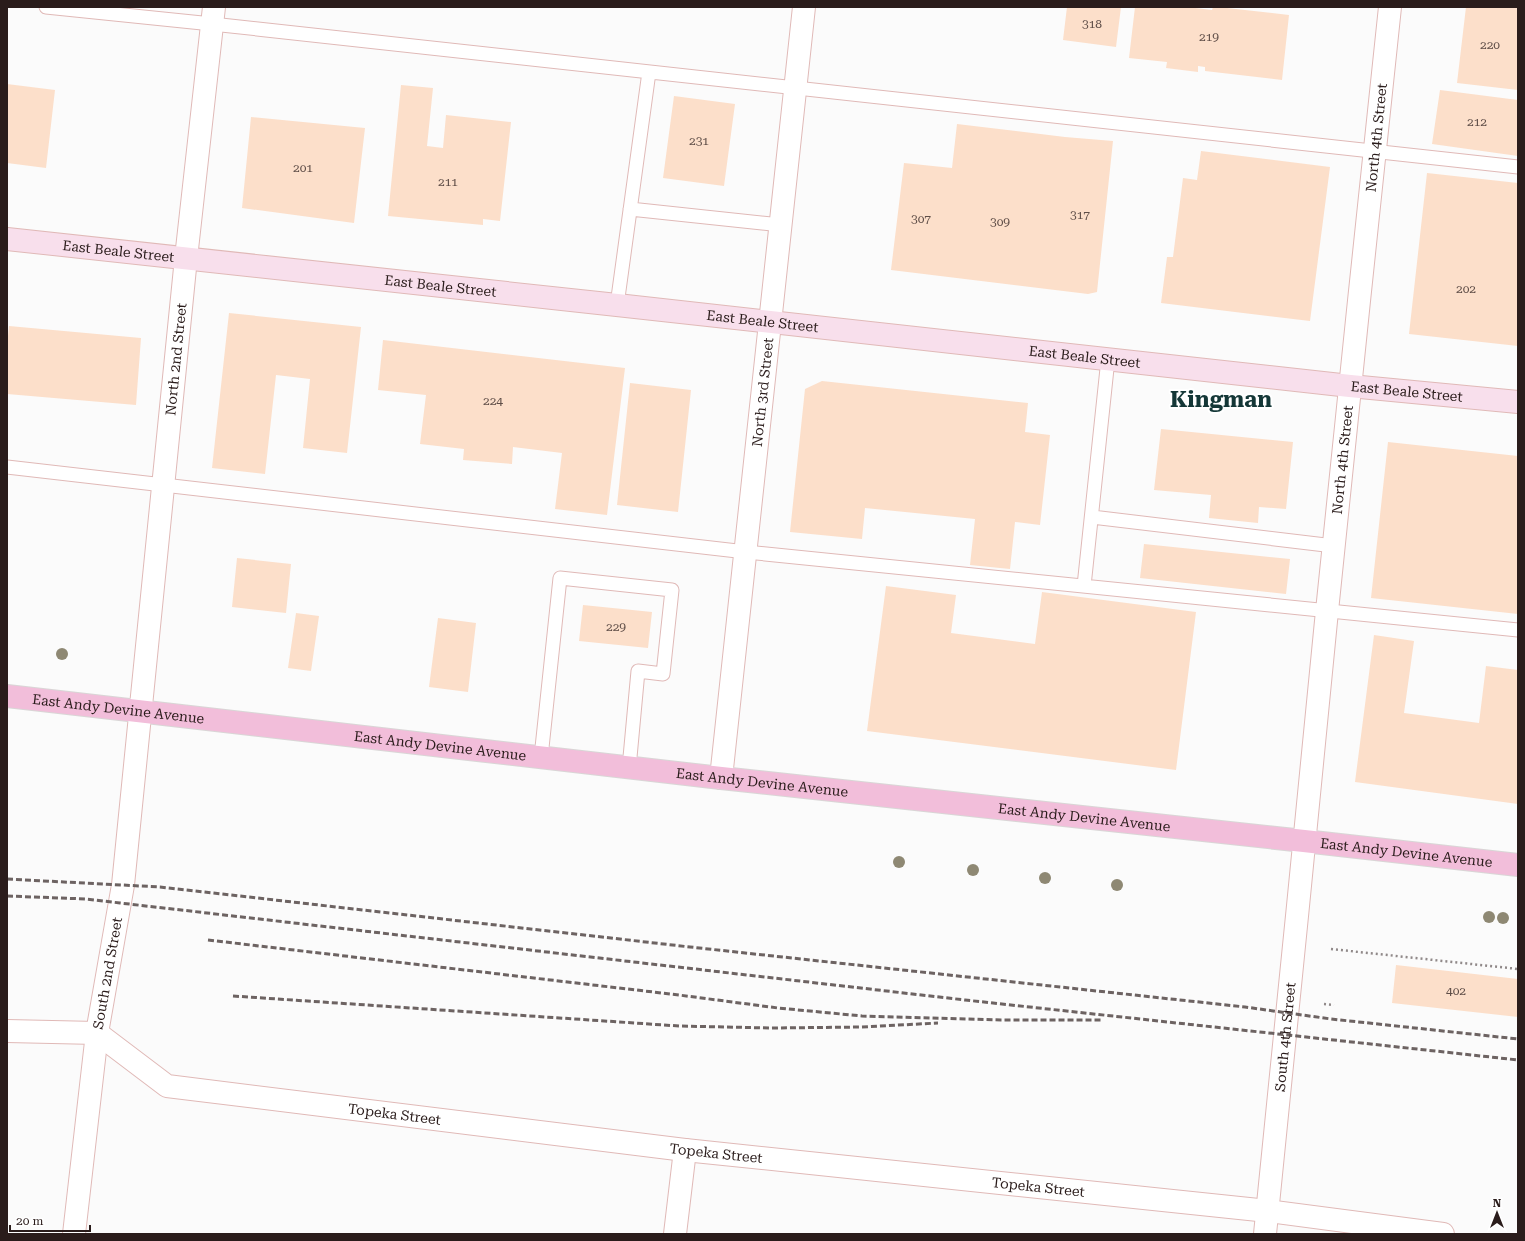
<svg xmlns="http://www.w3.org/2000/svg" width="1525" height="1241" viewBox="0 0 1525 1241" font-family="'Roboto Serif',serif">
<rect width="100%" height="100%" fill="#fbfbfb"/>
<!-- building -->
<path fill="#fcdfca" d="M 1067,7 L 1121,7 L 1116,47 L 1063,40 Z
M 1135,7 L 1187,7 L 1212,10 L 1213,7 L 1218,7 L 1289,15 L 1282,80 L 1205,71 L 1205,67 L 1198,66 L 1198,72 L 1166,68 L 1167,62 L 1129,58 Z
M 1466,7 L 1518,7 L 1518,90 L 1457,83 Z
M 7,84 L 55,90 L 46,168 L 7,163 Z
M 401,85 L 433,88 L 427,146 L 443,148 L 446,115 L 511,122 L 500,221 L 483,219 L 483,225 L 388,216 Z
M 1440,90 L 1518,100 L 1518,156 L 1432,144 Z
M 674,96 L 735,104 L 724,186 L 663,178 Z
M 251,117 L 365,128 L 354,223 L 242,208 Z
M 957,124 L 1065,137 L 1113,141 L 1097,292 L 1088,294 L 891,270 L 904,163 L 952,168 Z
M 1201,151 L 1330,167 L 1310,321 L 1161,303 L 1167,257 L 1173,257 L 1183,178 L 1197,180 Z
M 1427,173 L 1518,183 L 1518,346 L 1409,334 Z
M 229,313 L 361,327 L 347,453 L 303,448 L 310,379 L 276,375 L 265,474 L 212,468 Z
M 9,326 L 141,338 L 136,405 L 7,394 L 7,346 Z
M 383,340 L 625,368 L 607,515 L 555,509 L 562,453 L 513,447 L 512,464 L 463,460 L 464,449 L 420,444 L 426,395 L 378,390 Z
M 822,381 L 1028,403 L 1025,432 L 1050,435 L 1040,525 L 1015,522 L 1010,569 L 970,565 L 975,519 L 865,508 L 862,539 L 790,532 L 805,389 Z
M 630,383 L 691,390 L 678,512 L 617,505 Z
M 1161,429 L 1293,442 L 1286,509 L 1259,507 L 1258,523 L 1209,518 L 1211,495 L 1154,490 Z
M 1388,442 L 1518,456 L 1518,614 L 1371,598 Z
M 1144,544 L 1290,559 L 1286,594 L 1140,578 Z
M 237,558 L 291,564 L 286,613 L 232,607 Z
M 886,586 L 956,595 L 951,633 L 1035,644 L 1042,592 L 1196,612 L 1176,770 L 867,731 Z
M 583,605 L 652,612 L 648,648 L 579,641 Z
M 296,613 L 319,616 L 311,671 L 288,668 Z
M 438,618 L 476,623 L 468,692 L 429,687 Z
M 1374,635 L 1414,641 L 1404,713 L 1479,723 L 1486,666 L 1518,670 L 1518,804 L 1355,782 Z
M 1396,965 L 1518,979 L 1518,1017 L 1392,1003 Z"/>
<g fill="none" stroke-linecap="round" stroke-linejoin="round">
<!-- service casing -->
<g stroke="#e0b9b7" stroke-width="15">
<path id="service" d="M 46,7 L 212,24 L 1518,167
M 630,209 L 781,225
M 617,305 L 649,72
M 7,467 L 746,552 L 1518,630
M 1092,517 L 1334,546
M 1084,586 L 1108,359
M 541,757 L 560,578 L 672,590 L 663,674 L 638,671 L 629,768"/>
</g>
<!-- minor casing -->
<g stroke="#e0b9b7" stroke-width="24">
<g id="minor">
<path id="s1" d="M 721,778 L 804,7"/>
<path id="s2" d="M 7,1031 L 97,1033 L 167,1086 L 685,1150 L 1268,1211 L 1443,1234"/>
<path id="s3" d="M 74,1234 L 97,1033 L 123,885 L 186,258 L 214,7"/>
<path d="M 675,1234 L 685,1150"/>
<path id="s4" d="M 1265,1234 C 1287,1026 1306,819 1327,611 C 1347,410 1369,208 1390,7"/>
</g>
</g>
<!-- secondary casing -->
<g stroke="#e0b9b7" stroke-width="24">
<g id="secondary">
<path id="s5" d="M 7,239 L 617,305 L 1350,386 L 1518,402"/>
</g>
</g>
<!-- primary casing -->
<g stroke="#d9d6d6" stroke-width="24">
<g id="primary">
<path id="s6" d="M 7,696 L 721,778 L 1304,841 L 1518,865"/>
</g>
</g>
<!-- path -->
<path stroke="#908989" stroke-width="2.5" stroke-dasharray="2 3" stroke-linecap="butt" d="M 1331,949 L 1518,969
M 1324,1004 L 1334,1005"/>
<!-- service -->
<use href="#service" stroke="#fff" stroke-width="13"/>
<!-- minor -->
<use href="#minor" stroke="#fff" stroke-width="22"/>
<!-- secondary -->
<use href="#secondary" stroke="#f8dfec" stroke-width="22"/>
<!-- primary -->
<use href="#primary" stroke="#f2beda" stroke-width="22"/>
<!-- rail -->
<path stroke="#6d6362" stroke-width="3" stroke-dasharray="6 3" stroke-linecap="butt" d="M 7,879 L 160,887 L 690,947 L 1245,1007 L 1331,1019 L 1518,1039
M 7,896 L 86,899 L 120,903 L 965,1000 L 1518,1060
M 208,940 L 679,995 L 778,1008 L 862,1016 L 1001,1020 L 1101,1020
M 233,996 L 679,1026 L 771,1028 L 862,1027 L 938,1023"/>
</g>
<!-- trees -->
<g fill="#8e8873">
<circle cx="62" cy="654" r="6"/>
<circle cx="899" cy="862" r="6"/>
<circle cx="973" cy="870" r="6"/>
<circle cx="1045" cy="878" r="6"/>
<circle cx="1117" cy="885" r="6"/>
<circle cx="1489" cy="917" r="6"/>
<circle cx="1503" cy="918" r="6"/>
</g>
<g text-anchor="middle" stroke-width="4" stroke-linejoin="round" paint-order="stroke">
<!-- number labels -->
<g font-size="12" fill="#5e4d47">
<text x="1092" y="28">318</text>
<text x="1209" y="41">219</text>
<text x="1490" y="49">220</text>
<text x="1477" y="126">212</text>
<text x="699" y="145">231</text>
<text x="303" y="172">201</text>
<text x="448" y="186">211</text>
<text x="1080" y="219">317</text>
<text x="921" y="223">307</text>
<text x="1000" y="226">309</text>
<text x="1466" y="293">202</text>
<text x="493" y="405">224</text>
<text x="616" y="631">229</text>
<text x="1456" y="995">402</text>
</g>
<!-- street labels -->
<g font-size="14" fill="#2a1c1b" stroke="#fff">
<text dy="5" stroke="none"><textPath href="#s4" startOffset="1102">North 4th Street</textPath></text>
<text dy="5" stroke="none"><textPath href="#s5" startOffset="112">East Beale Street</textPath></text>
<text dy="5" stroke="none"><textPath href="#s5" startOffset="436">East Beale Street</textPath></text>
<text dy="5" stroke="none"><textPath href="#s5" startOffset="760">East Beale Street</textPath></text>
<text dy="5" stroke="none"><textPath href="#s5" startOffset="1084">East Beale Street</textPath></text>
<text dy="5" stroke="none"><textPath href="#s3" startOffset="881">North 2nd Street</textPath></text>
<text dy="5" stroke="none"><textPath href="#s5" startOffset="1408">East Beale Street</textPath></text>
<text dy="5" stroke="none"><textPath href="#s1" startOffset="388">North 3rd Street</textPath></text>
<text dy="5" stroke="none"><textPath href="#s4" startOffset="778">North 4th Street</textPath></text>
<text dy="5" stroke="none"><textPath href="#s6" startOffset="112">East Andy Devine Avenue</textPath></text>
<text dy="5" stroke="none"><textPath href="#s6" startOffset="436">East Andy Devine Avenue</textPath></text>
<text dy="5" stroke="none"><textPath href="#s6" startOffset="760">East Andy Devine Avenue</textPath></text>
<text dy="5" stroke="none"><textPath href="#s6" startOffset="1084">East Andy Devine Avenue</textPath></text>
<text dy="5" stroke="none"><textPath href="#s6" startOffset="1408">East Andy Devine Avenue</textPath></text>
<text dy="5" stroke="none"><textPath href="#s3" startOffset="263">South 2nd Street</textPath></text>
<text dy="5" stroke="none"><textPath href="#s4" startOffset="198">South 4th Street</textPath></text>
<text dy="5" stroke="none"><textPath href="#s2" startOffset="407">Topeka Street</textPath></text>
<text dy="5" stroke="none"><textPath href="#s2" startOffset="731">Topeka Street</textPath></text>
<text dy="5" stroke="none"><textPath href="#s2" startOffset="1055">Topeka Street</textPath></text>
</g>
<!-- town labels -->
<g font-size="22" font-weight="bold" fill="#143737" stroke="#fff">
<text x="1221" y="407">Kingman</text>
</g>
</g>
<!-- border -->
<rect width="1525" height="1241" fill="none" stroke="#2a1c1b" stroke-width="16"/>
<!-- north arrow -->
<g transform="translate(1497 1213)" stroke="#ffffff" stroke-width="3" paint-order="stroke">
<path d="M0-3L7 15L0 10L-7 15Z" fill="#2a1c1b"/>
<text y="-6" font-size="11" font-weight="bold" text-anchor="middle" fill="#2a1c1b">N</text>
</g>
<!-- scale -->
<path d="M10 1225v6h80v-6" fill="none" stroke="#2a1c1b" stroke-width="2"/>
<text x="16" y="1225" font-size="12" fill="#2a1c1b" stroke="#ffffff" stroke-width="3" paint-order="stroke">20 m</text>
</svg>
